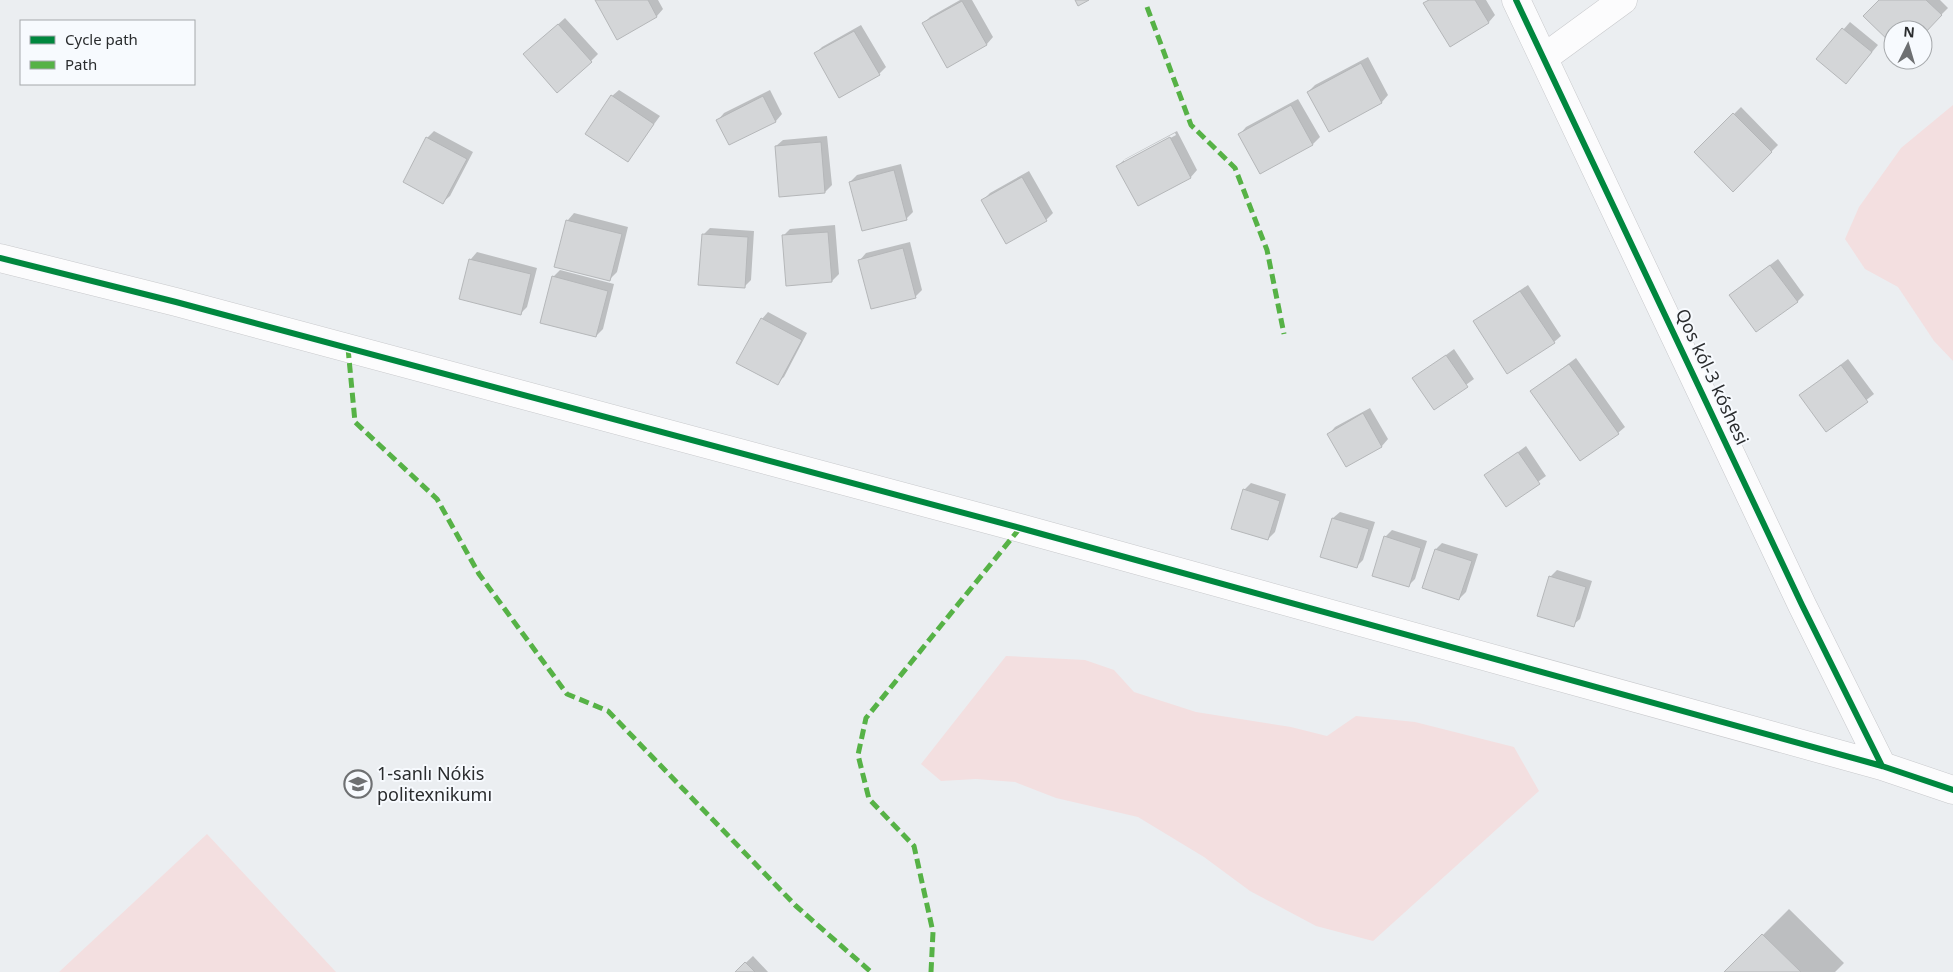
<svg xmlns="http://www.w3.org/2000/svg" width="1953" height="972" viewBox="0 0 1953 972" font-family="'Noto Sans',sans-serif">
<rect width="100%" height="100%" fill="#ebeef1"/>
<!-- green -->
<path fill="#f3dfe0" d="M 1953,105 L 1953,361 L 1934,341 L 1898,287 L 1865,269 L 1845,239 L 1859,207 L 1901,148 Z
M 1006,656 L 1085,660 L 1114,670 L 1134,692 L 1196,712 L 1291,727 L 1327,736 L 1356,716 L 1415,722 L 1514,747 L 1539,791 L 1373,941 L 1316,926 L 1250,891 L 1204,857 L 1138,817 L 1056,798 L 1015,782 L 976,779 L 941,781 L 921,764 Z
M 207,834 L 336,972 L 59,972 Z"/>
<!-- shadow -->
<path fill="#0003" fill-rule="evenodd" d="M 596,0 L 658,0 L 663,9 L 657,16 L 617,38 Z
M 960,0 L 972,0 L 993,37 L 987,44 L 947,66 L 923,24 L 930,17 Z
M 1428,0 L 1486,0 L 1495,15 L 1489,22 L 1450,45 L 1425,4 Z
M 1881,0 L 1940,0 L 1948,8 L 1923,33 L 1923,30 L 1893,30 L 1893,44 Z
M 565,18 L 598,54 L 591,61 L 532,48 Z
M 1850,22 L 1878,45 L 1852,76 L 1818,59 Z
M 861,25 L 886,67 L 879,74 L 815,54 L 822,47 Z
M 1368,57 L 1388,95 L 1382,102 L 1330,130 L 1308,92 L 1315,85 Z
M 619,90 L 660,116 L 627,161 L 612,96 Z
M 770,90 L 782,114 L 776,121 L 730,144 L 718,120 L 724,113 Z
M 1298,99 L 1320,137 L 1313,144 L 1261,172 L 1240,134 L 1246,127 Z
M 1741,107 L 1778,145 L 1733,190 L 1696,152 Z
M 434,131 L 473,152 L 450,196 L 443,202 L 427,138 Z
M 1177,131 L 1197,170 L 1191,177 L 1139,204 L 1118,166 L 1125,159 ZM 1175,133 L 1176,135 L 1124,163 L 1124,160 Z
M 827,136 L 832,185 L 825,192 L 776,146 L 783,140 Z
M 901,164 L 913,212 L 906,219 L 850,182 L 857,175 Z
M 1029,171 L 1053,213 L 1046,220 L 983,200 L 990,193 Z
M 574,213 L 628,227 L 617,272 L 610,279 L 556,266 L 568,220 Z
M 835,225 L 839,274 L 832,281 L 783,236 L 790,229 Z
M 710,228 L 754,231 L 751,280 L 744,287 L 703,235 Z
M 910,242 L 922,290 L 915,297 L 860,260 L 866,253 Z
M 477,252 L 537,268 L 527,307 L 520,314 L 461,298 L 471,259 Z
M 1778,259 L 1804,295 L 1797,302 L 1730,295 Z
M 560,270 L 614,284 L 603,329 L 596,336 L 553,277 Z
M 1528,285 L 1561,336 L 1554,342 L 1475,321 Z
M 768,312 L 807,333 L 784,377 L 777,383 L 762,319 Z
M 1454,349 L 1474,379 L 1434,408 L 1414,379 Z
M 1576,358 L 1625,427 L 1618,433 L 1532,391 Z
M 1848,359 L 1874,394 L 1827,431 L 1801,395 Z
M 1370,408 L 1388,439 L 1382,446 L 1347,465 L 1329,434 L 1335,427 Z
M 1526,446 L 1546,476 L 1506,505 L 1486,476 Z
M 1251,483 L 1286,494 L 1275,532 L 1268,539 L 1244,490 Z
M 1340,512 L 1375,522 L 1363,560 L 1356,567 L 1333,518 Z
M 1392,530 L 1427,541 L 1415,579 L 1408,586 L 1373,575 L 1386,536 Z
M 1442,543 L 1478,554 L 1466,592 L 1459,599 L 1436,549 Z
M 1557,570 L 1592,581 L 1580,619 L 1573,625 L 1550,577 Z
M 1789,909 L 1844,963 L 1835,972 L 1726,972 Z
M 753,956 L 768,972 L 736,972 Z"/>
<!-- building -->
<path fill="#d4d6d8" stroke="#b5b7b9" d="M 595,0 L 648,0 L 657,17 L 617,40 Z
M 1075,0 L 1089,0 L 1078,6 Z
M 1429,0 L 1475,0 L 1489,23 L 1450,47 L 1423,3 Z
M 1879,0 L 1926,0 L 1942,15 L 1923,35 L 1923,30 L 1893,30 L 1893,45 L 1863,16 Z
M 962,1 L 987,45 L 947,68 L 922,23 Z
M 558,24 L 592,62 L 557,93 L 523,54 Z
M 1842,28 L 1872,52 L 1846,84 L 1816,59 Z
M 854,31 L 880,75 L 839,98 L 814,53 Z
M 1361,63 L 1382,103 L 1329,132 L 1307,92 Z
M 611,95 L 654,124 L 628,162 L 585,134 Z
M 763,96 L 776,122 L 729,145 L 716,120 Z
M 1291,105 L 1313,145 L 1260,174 L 1238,134 Z
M 1733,113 L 1772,152 L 1733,192 L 1694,152 Z
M 426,137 L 467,159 L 443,204 L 403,182 Z
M 1170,137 L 1191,178 L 1138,206 L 1116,166 Z
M 821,142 L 825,193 L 779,197 L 775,146 Z
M 894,170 L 907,220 L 862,231 L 849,182 Z
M 1022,177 L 1047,221 L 1006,244 L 981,200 Z
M 566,220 L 622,234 L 610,281 L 554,267 Z
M 828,232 L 832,282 L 786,286 L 782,235 Z
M 702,234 L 748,237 L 745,288 L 698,285 Z
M 903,248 L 916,298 L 871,309 L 858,260 Z
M 469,259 L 531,274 L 521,315 L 459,299 Z
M 1770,265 L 1798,302 L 1756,332 L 1729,295 Z
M 552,276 L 608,291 L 596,337 L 540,323 Z
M 1520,291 L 1555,343 L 1507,374 L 1473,321 Z
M 761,318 L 802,340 L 778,385 L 736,363 Z
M 1446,355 L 1468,387 L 1434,410 L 1412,378 Z
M 1569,364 L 1619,434 L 1580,461 L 1530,391 Z
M 1841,365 L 1868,402 L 1826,432 L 1799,395 Z
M 1363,413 L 1382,447 L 1346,467 L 1327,434 Z
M 1518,452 L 1540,484 L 1506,507 L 1484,475 Z
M 1243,489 L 1280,501 L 1268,540 L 1231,529 Z
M 1332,518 L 1369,529 L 1357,568 L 1320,557 Z
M 1384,536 L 1421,548 L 1409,587 L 1372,576 Z
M 1435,549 L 1472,561 L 1459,600 L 1422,588 Z
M 1549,576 L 1586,587 L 1574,627 L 1537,616 Z
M 1762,934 L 1801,972 L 1724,972 Z
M 745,962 L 755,972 L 735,972 Z"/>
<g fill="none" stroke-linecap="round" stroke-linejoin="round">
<!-- street casing -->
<g stroke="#c8c9cc" stroke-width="29">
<path id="street" d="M 1516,0 L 1802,605 L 1882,766
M 1545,57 L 1623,0
M 0,258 L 176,302 L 1020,528 L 1882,766 L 1953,790"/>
</g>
<!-- street -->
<use href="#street" stroke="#fcfcfd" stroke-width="28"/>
<!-- quiet -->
<path stroke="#56b246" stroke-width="5" stroke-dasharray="10 5" stroke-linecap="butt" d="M 1147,7 L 1191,125 L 1235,168 L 1267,250 L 1284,334
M 348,348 L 355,422 L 437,499 L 479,574 L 567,694 L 608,711 L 796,906 L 871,972
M 931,972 L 933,932 L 914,846 L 869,799 L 858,755 L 866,718 L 1020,528"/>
<!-- cycleway casing -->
<g stroke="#f7fafe" stroke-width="9">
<path id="cycleway" d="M 1516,0 L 1802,605 L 1882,766
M 0,258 L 176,302 L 1020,528 L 1882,766 L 1953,790"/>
</g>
<!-- cycleway -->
<use href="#cycleway" stroke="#00873e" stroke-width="6"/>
</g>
<!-- icons -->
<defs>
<g id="university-ring" transform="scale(1.4375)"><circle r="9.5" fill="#f7fafe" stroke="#6e7072" stroke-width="1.5"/><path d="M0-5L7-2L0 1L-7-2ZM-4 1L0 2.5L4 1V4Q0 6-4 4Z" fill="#6e7072"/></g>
</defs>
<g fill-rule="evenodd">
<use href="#university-ring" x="358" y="784"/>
</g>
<g text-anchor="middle" stroke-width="4" stroke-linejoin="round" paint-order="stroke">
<!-- street labels -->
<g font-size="18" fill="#2a2c2e" stroke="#f7fafe">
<text transform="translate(1712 377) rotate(65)" y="6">Qos kól-3 kóshesi</text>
</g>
<!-- poi labels -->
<g font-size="18" fill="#2a2c2e" stroke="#f7fafe" text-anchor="start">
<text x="377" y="780">1-sanlı Nókis<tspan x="377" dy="21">politexnikumı</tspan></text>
</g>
</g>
<!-- legend -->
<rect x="20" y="20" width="175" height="65" fill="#f7fafe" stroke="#a5a8ab"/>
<rect x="30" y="36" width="25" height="8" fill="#00873e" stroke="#a5a8ab"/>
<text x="65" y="45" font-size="15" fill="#2a2c2e">Cycle path</text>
<rect x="30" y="61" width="25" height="8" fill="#56b246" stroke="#a5a8ab"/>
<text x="65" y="70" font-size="15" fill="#2a2c2e">Path</text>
<!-- north arrow -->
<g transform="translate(1908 45) rotate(5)"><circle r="24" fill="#f7fafe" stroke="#a5a8ab"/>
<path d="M0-4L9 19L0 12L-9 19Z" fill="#6e7072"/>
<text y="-8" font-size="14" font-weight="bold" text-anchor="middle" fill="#2a2c2e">N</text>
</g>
</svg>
